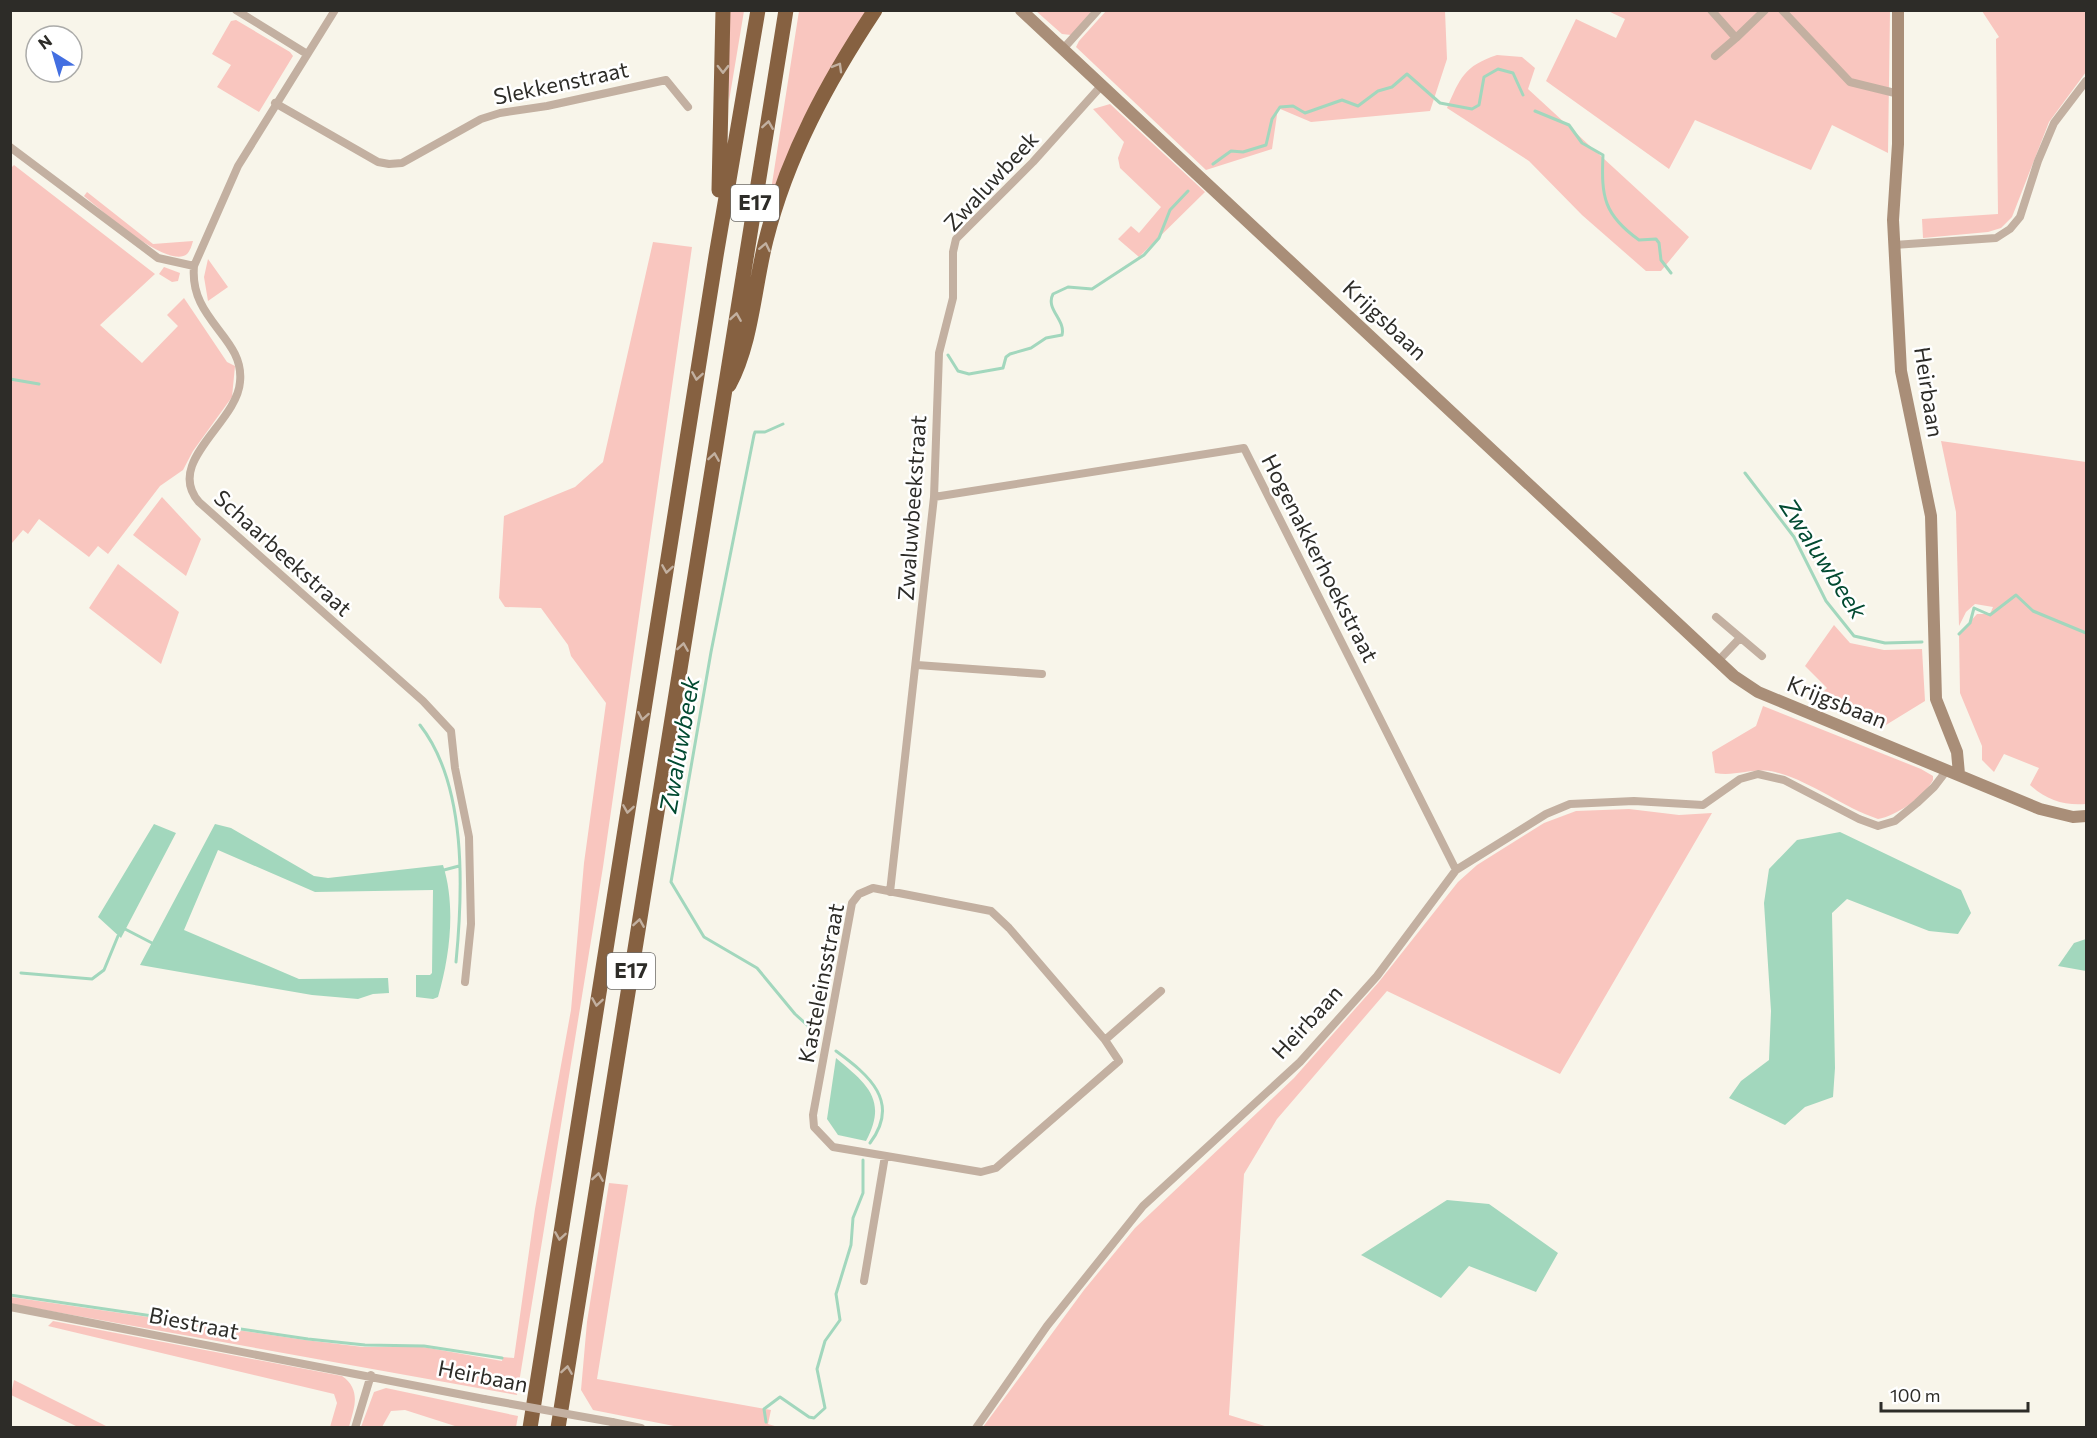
<svg xmlns="http://www.w3.org/2000/svg" width="2097" height="1438" viewBox="0 0 2097 1438" font-family="Commissioner,sans-serif">
<rect width="100%" height="100%" fill="#f8f5ea"/>
<!-- green -->
<path fill="#f9c6bf" d="M 728,11 L 744,11 L 729,101 Z
M 799,11 L 871,11 L 766,222 Z
M 1036,11 L 1091,11 L 1090,15 L 1071,35 L 1062,34 Z
M 1445,11 L 1447,59 L 1430,111 L 1311,122 L 1278,108 L 1272,149 L 1206,170 L 1076,47 L 1079,41 L 1106,11 Z
M 1608,11 L 1890,11 L 1888,153 L 1832,125 L 1811,170 L 1695,120 L 1669,169 L 1546,81 L 1576,19 L 1616,38 L 1625,19 Z
M 1982,11 L 2086,11 L 2086,72 L 2049,122 L 2012,217 L 2001,228 L 1988,232 L 1923,238 L 1922,219 L 1998,214 L 1996,39 L 1999,37 Z
M 236,20 L 290,52 L 293,56 L 259,112 L 217,87 L 231,65 L 212,54 L 231,21 Z
M 1497,55 L 1522,57 L 1535,68 L 1528,89 L 1689,237 L 1661,271 L 1646,271 L 1582,215 L 1529,161 L 1447,108 C 1460,78 1464,66 1497,55 Z
M 1110,104 L 1205,192 L 1139,257 L 1118,239 L 1131,226 L 1139,233 L 1161,207 L 1120,168 L 1118,158 L 1124,142 L 1093,109 Z
M 14,165 L 155,274 L 100,325 L 142,363 L 178,326 L 167,315 L 184,298 L 227,362 L 235,366 L 232,397 L 193,451 L 183,470 L 160,486 L 108,554 L 98,546 L 89,557 L 39,519 L 28,534 L 23,530 L 12,543 L 11,541 L 10,169 Z
M 87,192 L 153,244 L 193,241 C 192,245 190,251 187,254 C 168,270 100,209 84,196 Z
M 653,242 L 692,247 L 603,867 L 517,1395 L 11,1304 L 11,1297 L 305,1340 L 363,1347 L 423,1347 L 502,1361 L 503,1357 L 514,1358 L 535,1209 L 571,1010 L 584,863 L 606,703 L 571,656 L 568,645 L 541,608 L 505,607 L 499,598 L 504,516 L 575,487 L 603,462 Z
M 208,259 L 228,287 L 208,301 L 204,277 Z
M 164,267 L 180,273 L 178,281 L 172,282 L 159,274 Z
M 1941,441 L 2086,462 L 2086,804 C 2065,806 2046,800 2030,785 L 2039,768 L 2004,754 L 1994,772 L 1982,760 L 1982,746 L 1960,693 L 1959,634 L 1977,614 L 1990,614 L 1993,607 L 1975,604 L 1966,612 L 1959,626 L 1956,512 Z
M 162,497 L 201,539 L 186,576 L 133,535 Z
M 118,564 L 179,612 L 161,664 L 89,608 Z
M 1834,625 L 1850,643 L 1884,650 L 1922,649 L 1925,701 L 1881,728 L 1813,702 L 1827,688 L 1805,666 Z
M 1763,706 L 1921,769 L 1933,776 L 1933,780 C 1924,797 1896,816 1878,819 C 1842,807 1811,781 1775,772 C 1753,767 1736,777 1715,773 L 1712,752 L 1756,726 Z
M 1629,809 L 1679,815 L 1712,813 L 1560,1074 L 1387,991 L 1277,1119 L 1244,1174 L 1229,1415 L 1268,1427 L 983,1427 L 1084,1290 L 1135,1228 L 1294,1078 L 1378,983 L 1458,882 L 1477,865 L 1544,823 L 1576,811 Z
M 609,1183 L 628,1185 L 597,1379 L 771,1410 L 768,1424 L 778,1427 L 679,1427 L 593,1410 L 581,1390 L 587,1322 Z
M 53,1321 L 342,1376 C 362,1390 354,1408 349,1427 L 330,1427 L 337,1403 L 334,1394 L 48,1326 Z
M 14,1380 L 108,1427 L 78,1427 L 11,1395 Z
M 386,1388 L 518,1416 L 516,1427 L 458,1427 L 405,1410 L 391,1411 L 382,1427 L 361,1427 L 374,1392 Z"/>
<!-- water -->
<path fill="#a2d7bd" d="M 154,824 L 176,833 L 121,938 L 98,917 Z
M 215,824 L 231,828 L 314,876 L 328,878 L 443,865 C 456,906 450,956 438,997 L 433,999 L 416,997 L 416,975 L 430,975 L 432,973 L 433,890 L 315,892 L 218,850 L 184,930 L 299,979 L 388,978 L 389,993 L 373,994 L 358,999 L 312,995 L 140,965 Z
M 1840,832 L 1961,890 L 1971,913 L 1958,934 L 1929,931 L 1847,899 L 1832,913 L 1835,1068 L 1833,1097 L 1805,1107 L 1785,1125 L 1729,1098 L 1741,1081 L 1769,1060 L 1771,1011 L 1764,903 L 1769,869 L 1797,840 Z
M 2086,939 L 2086,971 L 2058,966 L 2074,943 Z
M 836,1058 C 867,1084 888,1100 866,1141 L 838,1135 L 827,1119 Z
M 1447,1200 L 1489,1204 L 1558,1253 L 1536,1292 L 1469,1266 L 1441,1298 L 1361,1255 Z"/>
<g fill="none" stroke-linecap="round" stroke-linejoin="round">
<!-- stream -->
<path stroke="#a2d7bd" stroke-width="3" d="M 1535,111 L 1569,125 L 1582,143 L 1603,155 C 1601,197 1604,215 1639,240 L 1656,239 L 1659,243 L 1661,260 L 1671,273
M 1213,164 L 1231,151 L 1243,152 L 1266,145 L 1272,119 L 1280,107 L 1293,106 L 1305,113 L 1342,100 L 1358,106 L 1378,91 L 1392,87 L 1407,74 L 1440,103 L 1472,109 L 1479,105 L 1484,77 L 1498,69 L 1513,73 L 1523,95
M 948,355 L 958,371 L 969,374 L 1003,368 L 1006,357 L 1010,354 L 1031,348 L 1046,338 L 1062,335 C 1066,320 1045,309 1053,294 L 1068,287 L 1092,289 L 1144,255 L 1159,238 L 1170,210 L 1188,191
M 10,379 L 39,384
M 783,424 L 765,432 L 755,432 L 754,435 L 711,652 L 671,882 L 704,937 L 757,968 L 795,1014 L 816,1033
M 1745,473 L 1794,537 L 1826,601 L 1854,636 L 1885,643 L 1922,642
M 1959,634 L 1970,623 L 1974,608 L 1990,615 L 2016,595 L 2033,611 L 2086,633
M 420,725 C 467,785 463,890 456,962
M 444,870 L 459,866
M 125,929 L 152,943
M 21,973 L 92,979 L 104,970 L 118,936
M 836,1051 C 869,1075 901,1102 870,1143
M 10,1295 L 308,1339 L 365,1345 L 424,1346 L 502,1358
M 766,1422 L 764,1409 L 780,1397 L 809,1417 L 814,1418 L 825,1408 L 817,1369 L 825,1341 L 840,1320 L 836,1294 L 851,1245 L 853,1218 L 863,1193 L 863,1160"/>
<!-- street -->
<path stroke="#c3b0a1" stroke-width="8" d="M 236,10 L 307,54
M 335,10 L 238,166 L 194,266 C 189,321 245,337 240,382 C 237,423 164,462 199,502 L 423,701 L 451,731 L 455,768 L 469,837 L 471,924 L 465,982
M 1711,10 L 1736,38 L 1765,10
M 1782,10 L 1850,82 L 1899,94
M 1063,49 L 1098,10
M 1715,56 L 1736,38
M 275,103 L 378,162 L 389,164 L 402,163 L 481,119 L 500,113 L 547,106 L 666,80 L 688,107
M 10,147 L 158,258 L 194,266
M 1894,245 L 1996,238 L 2010,229 L 2020,217 L 2038,161 L 2054,123 L 2086,81
M 934,497 L 1244,448 L 1456,870
M 1716,617 L 1762,656
M 1718,661 L 1739,639
M 917,665 L 1042,674
M 873,888 L 991,911 L 1009,928 L 1105,1040 L 1119,1061 L 996,1168 L 981,1172 L 833,1147 L 814,1127 L 813,1115 L 852,903 L 859,894 Z
M 890,892 L 934,497 L 939,353 L 953,298 L 953,252 L 956,239 L 1033,162 L 1102,85
M 1105,1040 L 1161,991
M 864,1281 L 885,1156
M 10,1307 L 484,1399
M 612,1422 L 641,1428
M 355,1428 L 371,1375
M 976,1428 L 1047,1326 L 1143,1206 L 1300,1062 L 1377,976 L 1456,870 L 1546,814 L 1570,804 L 1634,801 L 1703,805 L 1740,779 L 1758,774 L 1784,780 L 1859,819 L 1878,826 L 1895,821 L 1917,803 L 1934,787 L 1947,770"/>
<!-- secondary -->
<path stroke="#a98e78" stroke-width="12" d="M 1021,10 L 1734,676 L 1758,692 L 2040,809 L 2073,817 L 2086,816
M 1898,10 L 1898,144 L 1893,220 L 1901,371 L 1931,516 L 1936,699 L 1957,752 L 1959,774"/>
<!-- highway -->
<path stroke="#866141" stroke-width="15" d="M 719,190 L 723,10
M 729,385 C 752,342 754,287 766,240 C 787,156 828,81 875,10
M 530,1428 L 716,256 L 758,10
M 558,1428 L 786,10"/>
<!-- street-bridge -->
<path stroke="#c3b0a1" stroke-width="8" d="M 484,1399 L 612,1422"/>
</g>
<!-- one-way arrows -->
<defs><path id="oneway-chevron" d="M-2-3.5L2.5 0L-2 3.5" fill="none" stroke-width="1.6" stroke-linecap="round" stroke-linejoin="round" transform="scale(1.5)"/></defs>
<g stroke="#c2b0a0">
<use href="#oneway-chevron" transform="translate(838 67) rotate(-60)"/>
<use href="#oneway-chevron" transform="translate(723 69) rotate(90)"/>
<use href="#oneway-chevron" transform="translate(768 125) rotate(-81)"/>
<use href="#oneway-chevron" transform="translate(765 247) rotate(-78)"/>
<use href="#oneway-chevron" transform="translate(736 317) rotate(-81)"/>
<use href="#oneway-chevron" transform="translate(697 376) rotate(99)"/>
<use href="#oneway-chevron" transform="translate(714 457) rotate(-81)"/>
<use href="#oneway-chevron" transform="translate(667 569) rotate(99)"/>
<use href="#oneway-chevron" transform="translate(683 647) rotate(-81)"/>
<use href="#oneway-chevron" transform="translate(643 716) rotate(100)"/>
<use href="#oneway-chevron" transform="translate(628 809) rotate(99)"/>
<use href="#oneway-chevron" transform="translate(639 923) rotate(-81)"/>
<use href="#oneway-chevron" transform="translate(597 1002) rotate(99)"/>
<use href="#oneway-chevron" transform="translate(598 1177) rotate(-81)"/>
<use href="#oneway-chevron" transform="translate(560 1236) rotate(99)"/>
<use href="#oneway-chevron" transform="translate(567 1370) rotate(-81)"/>
</g>
<g text-anchor="middle" stroke-width="5" stroke-linejoin="round" paint-order="stroke">
<!-- shield labels -->
<g fill="#fff" stroke="#6c6b68" stroke-width="1.5">
<rect x="731" y="185" width="48" height="36" rx="4.5"/>
<rect x="607" y="953" width="48" height="36" rx="4.5"/>
</g>
<g font-size="21" font-weight="bold" fill="#2d2c28">
<text x="755" y="210">E17</text>
<text x="631" y="978">E17</text>
</g>
<!-- street labels -->
<g font-size="22" fill="#2d2c28" stroke="#fff">
<text transform="translate(561 83) rotate(-12)" y="8">Slekkenstraat</text>
<text transform="translate(991 181) rotate(-47)" y="8">Zwaluwbeek</text>
<text transform="translate(1385 320) rotate(43)" y="8">Krijgsbaan</text>
<text transform="translate(1929 392) rotate(81)" y="8">Heirbaan</text>
<text transform="translate(912 508) rotate(-86)" y="8">Zwaluwbeekstraat</text>
<text transform="translate(283 553) rotate(42)" y="8">Schaarbeekstraat</text>
<text transform="translate(1320 558) rotate(63)" y="8">Hogenakkerhoekstraat</text>
<text transform="translate(1837 702) rotate(22)" y="8">Krijgsbaan</text>
<text transform="translate(821 983) rotate(-79)" y="8">Kasteleinsstraat</text>
<text transform="translate(1307 1022) rotate(-47)" y="8">Heirbaan</text>
<text transform="translate(194 1323) rotate(11)" y="8">Biestraat</text>
<text transform="translate(483 1376) rotate(11)" y="8">Heirbaan</text>
</g>
<!-- water labels -->
<g font-size="24" font-style="italic" fill="#024a31" stroke="#fff">
<text transform="translate(1823 559) rotate(57)" y="8">Zwaluwbeek</text>
<text transform="translate(680 745) rotate(-80)" y="8">Zwaluwbeek</text>
</g>
</g>
<!-- border -->
<rect width="2097" height="1438" fill="none" stroke="#2d2c28" stroke-width="24"/>
<!-- north arrow -->
<g transform="translate(54 54) rotate(323)"><circle r="28" fill="#ffffff" stroke="#ababa9" stroke-width="1.5"/>
<path d="M0-4.5L10 22L0 15L-10 22Z" fill="#436fe1"/>
<text y="-9" font-size="16" font-weight="bold" text-anchor="middle" fill="#2d2c28">N</text>
</g>
<!-- scale -->
<path d="M1881 1402v9h147v-9" fill="none" stroke="#2d2c28" stroke-width="3"/>
<text x="1890" y="1402" font-size="18" fill="#2d2c28" stroke="#ffffff" stroke-width="4.5" paint-order="stroke">100 m</text>
</svg>
